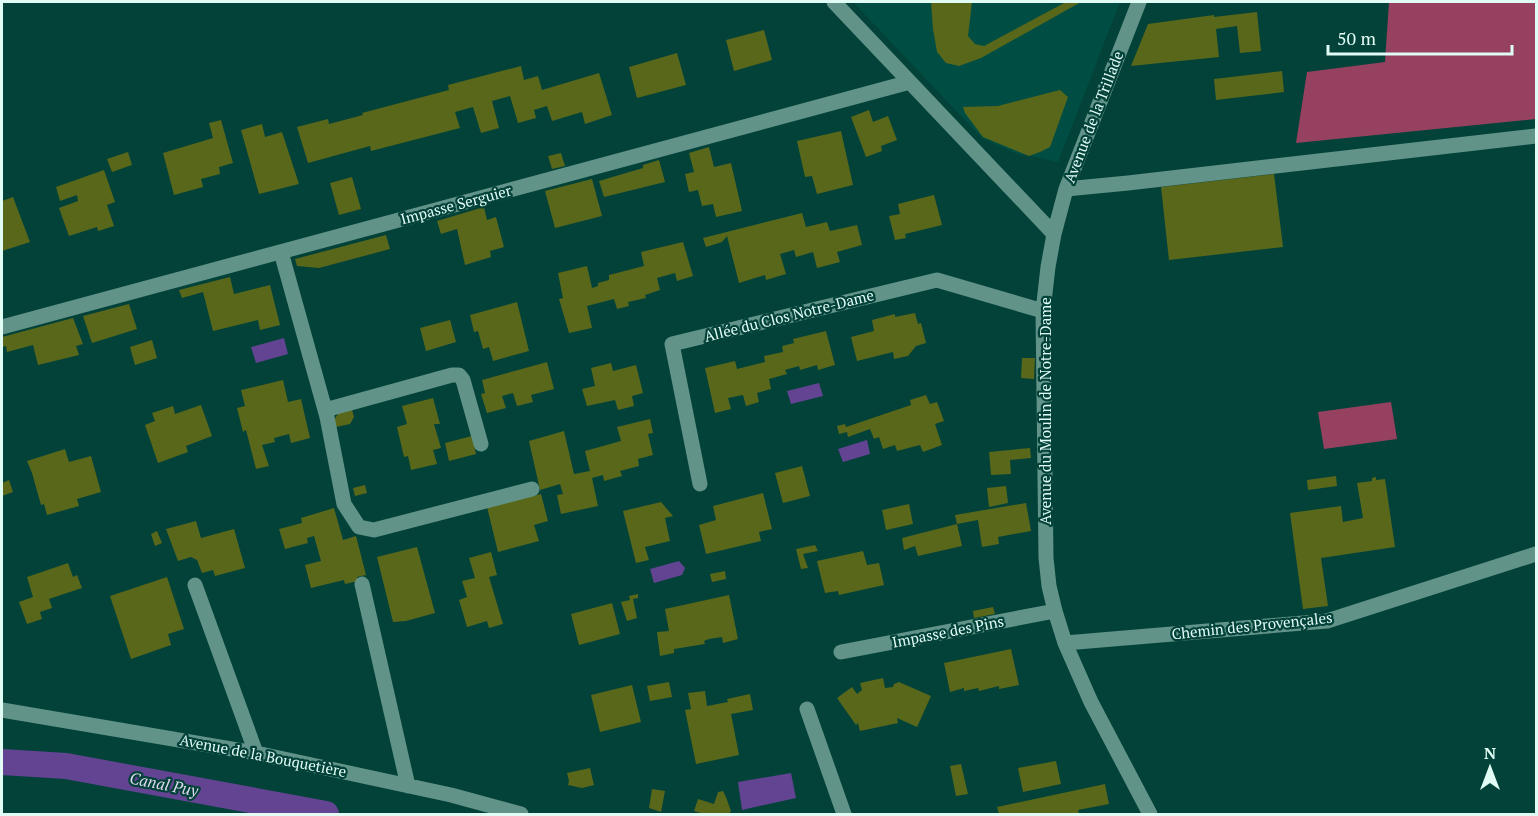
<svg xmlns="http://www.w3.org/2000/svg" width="1538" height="816" viewBox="0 0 1538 816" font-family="'PT Serif',serif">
<rect width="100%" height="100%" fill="#034239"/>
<!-- built -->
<path fill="#004e43" d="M 853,2 L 1120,2 L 1058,162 L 1015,153 L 982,138 Z"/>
<!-- green -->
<path fill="#964160" d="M 1389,2 L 1536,2 L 1536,119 L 1296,143 L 1307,72 L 1385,62 Z
M 1391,402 L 1397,439 L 1324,449 L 1318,412 Z"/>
<!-- water -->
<path fill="#624492" d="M 284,338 L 288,354 L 256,363 L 251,347 Z
M 819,383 L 823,396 L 791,404 L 787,391 Z
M 867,440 L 870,454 L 843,462 L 838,449 Z
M 679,561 L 685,568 L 682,575 L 654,583 L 650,569 Z
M 791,773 L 796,798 L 742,810 L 738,782 Z"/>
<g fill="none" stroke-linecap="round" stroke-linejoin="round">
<!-- canal -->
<path stroke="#624492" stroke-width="26" d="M 2,762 L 66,766 L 326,814"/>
</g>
<!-- building -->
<path fill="#59671a" d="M 931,2 L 972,2 L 968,36 L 975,44 L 984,46 L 1066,2 L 1081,2 L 981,58 L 959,66 L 946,63 L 937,52 L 933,29 Z
M 1257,12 L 1261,51 L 1240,53 L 1237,26 L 1216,29 L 1219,57 L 1131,66 L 1148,24 L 1214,15 L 1214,17 Z
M 764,30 L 772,60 L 734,71 L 726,40 Z
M 677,53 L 686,85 L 637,98 L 629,67 Z
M 521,66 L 524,80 L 538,76 L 542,90 L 599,73 L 612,115 L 585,124 L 582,112 L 552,121 L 547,106 L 534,110 L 536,118 L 518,123 L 510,96 L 492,101 L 499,128 L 481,133 L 473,107 L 455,112 L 460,128 L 371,151 L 370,146 L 308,163 L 297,127 L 328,119 L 329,124 L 363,115 L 362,113 L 449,90 L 448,85 Z
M 1282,71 L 1284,92 L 1216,100 L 1214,79 Z
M 1060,90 L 1068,97 L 1050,147 L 1040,152 L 1029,156 L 983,137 L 965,113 L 963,107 L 998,106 Z
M 869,110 L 873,122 L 888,116 L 897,140 L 881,146 L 882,151 L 866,157 L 851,117 Z
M 221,120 L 233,163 L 219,167 L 220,174 L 201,179 L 203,187 L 174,195 L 163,153 L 213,138 L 209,123 Z
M 262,124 L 265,137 L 282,132 L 299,184 L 259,194 L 241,130 Z
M 841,131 L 853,185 L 817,194 L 812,176 L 805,177 L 797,141 Z
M 709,147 L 714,167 L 731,163 L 742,211 L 716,217 L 713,204 L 702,206 L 698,190 L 689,192 L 685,174 L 694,172 L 689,153 Z
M 128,152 L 132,165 L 112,172 L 107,159 Z
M 561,153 L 565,166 L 552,169 L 548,156 Z
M 659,160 L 665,182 L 604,197 L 599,181 L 643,168 L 643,165 Z
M 104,170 L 115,202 L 107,205 L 114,226 L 98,231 L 97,227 L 69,236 L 59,208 L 78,201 L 77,195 L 60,201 L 56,187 Z
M 1274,174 L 1283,247 L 1169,260 L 1161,187 Z
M 352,177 L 361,209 L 339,215 L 330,183 Z
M 592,179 L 602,216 L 555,228 L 545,191 Z
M 934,195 L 942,225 L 905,234 L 906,238 L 895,240 L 889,216 L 900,214 L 898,204 Z
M 13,197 L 30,242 L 2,251 L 2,201 Z
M 484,207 L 487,220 L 496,217 L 504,247 L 490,251 L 491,257 L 465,265 L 457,229 L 441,234 L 437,221 Z
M 802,213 L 806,227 L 827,222 L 830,231 L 857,225 L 862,245 L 837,252 L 840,262 L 817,268 L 813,252 L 796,257 L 794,250 L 780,254 L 786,274 L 766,280 L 765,275 L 739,283 L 727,236 L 722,242 L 706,247 L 703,238 Z
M 386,235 L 390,249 L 319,268 L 297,266 L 295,259 Z
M 683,242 L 693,276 L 677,281 L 675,273 L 657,278 L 660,290 L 645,295 L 646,298 L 628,302 L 629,306 L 617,309 L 614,299 L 587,306 L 592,328 L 569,333 L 559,299 L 563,298 L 558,273 L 587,266 L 592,288 L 598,286 L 598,283 L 609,280 L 609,275 L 644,266 L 641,252 Z
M 230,277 L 234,294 L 270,285 L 280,325 L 260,330 L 258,320 L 213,331 L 203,292 L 182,298 L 179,290 Z
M 517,302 L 529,351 L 493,361 L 489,347 L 483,349 L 478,331 L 474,332 L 470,315 Z
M 129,304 L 137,329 L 92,343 L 83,316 Z
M 915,313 L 918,324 L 921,323 L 926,343 L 916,346 L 908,356 L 894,359 L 893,352 L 857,361 L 851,337 L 874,331 L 872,320 L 895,314 L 895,317 Z
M 73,318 L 83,344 L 76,346 L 79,355 L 38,365 L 33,345 L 7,352 L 6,346 L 2,347 L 2,337 Z
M 450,320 L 456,342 L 426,351 L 420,328 Z
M 826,331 L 835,365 L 818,370 L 817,365 L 800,370 L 799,366 L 785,370 L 787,374 L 769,379 L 771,389 L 757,393 L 759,402 L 746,406 L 743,395 L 728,398 L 731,409 L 715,413 L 705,368 L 735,361 L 737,369 L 765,362 L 764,356 L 783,352 L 782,346 L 794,343 L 793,339 Z
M 152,340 L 157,358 L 135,365 L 130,347 Z
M 1022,358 L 1035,358 L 1034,379 L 1021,378 Z
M 547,362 L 554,389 L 531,395 L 533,402 L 517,406 L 513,393 L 502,396 L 506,408 L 487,413 L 481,394 L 485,393 L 482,380 Z
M 611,363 L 613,371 L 636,365 L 643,393 L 632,396 L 634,406 L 618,410 L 615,400 L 587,406 L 582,389 L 595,386 L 591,368 Z
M 283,380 L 288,402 L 301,399 L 310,438 L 291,443 L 289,434 L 274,438 L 275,442 L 262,445 L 269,466 L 256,469 L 246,430 L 243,432 L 237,408 L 245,406 L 241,390 Z
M 926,395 L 930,404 L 937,402 L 944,421 L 935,424 L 942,445 L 923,452 L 920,445 L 897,451 L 895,445 L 883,449 L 879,437 L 874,439 L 870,429 L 848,437 L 847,432 L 839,434 L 837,426 L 845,424 L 846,427 L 911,405 L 910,400 Z
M 433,398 L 440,424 L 434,424 L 441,448 L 433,450 L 437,464 L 411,470 L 408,456 L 404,457 L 397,427 L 407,424 L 402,406 Z
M 201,405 L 212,436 L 186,446 L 188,452 L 158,463 L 145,425 L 155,421 L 152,413 L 173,406 L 175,414 Z
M 351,406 L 354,417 L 350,424 L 336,427 L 334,420 L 342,408 Z
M 650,419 L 653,433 L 648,434 L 653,455 L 638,459 L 639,466 L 620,471 L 622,476 L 604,481 L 603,475 L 592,478 L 598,506 L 561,514 L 557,495 L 563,494 L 560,484 L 540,490 L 529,441 L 564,431 L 574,474 L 590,471 L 585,451 L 621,441 L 617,427 Z
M 472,436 L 476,454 L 449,461 L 445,443 Z
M 1030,448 L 1031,458 L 1010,460 L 1011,474 L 991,475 L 989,452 Z
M 65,449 L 69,462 L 91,456 L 101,492 L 77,499 L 79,506 L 47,515 L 44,504 L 41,505 L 32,473 L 27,461 Z
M 802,466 L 810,496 L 783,503 L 775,473 Z
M 1336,476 L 1337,486 L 1308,490 L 1307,480 Z
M 1376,477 L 1376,480 L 1385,479 L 1395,547 L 1321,558 L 1328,606 L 1303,609 L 1290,513 L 1341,506 L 1343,522 L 1363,518 L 1357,483 L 1372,481 L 1372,478 Z
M 9,480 L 13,492 L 2,496 L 2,483 Z
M 365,485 L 367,493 L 355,496 L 353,488 Z
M 1006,486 L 1008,503 L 989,507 L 987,488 Z
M 763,493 L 772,529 L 759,532 L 761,541 L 706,554 L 699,525 L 716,520 L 713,506 Z
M 541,494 L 548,521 L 534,525 L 539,541 L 498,552 L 487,507 Z
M 661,502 L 673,516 L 665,518 L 670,541 L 645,547 L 649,560 L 636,563 L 623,511 Z
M 1026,503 L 1031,531 L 998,537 L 999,544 L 982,547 L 978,520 L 957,524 L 955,515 Z
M 909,504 L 913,524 L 886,530 L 882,510 Z
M 334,508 L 343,540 L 356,536 L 366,575 L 357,577 L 358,581 L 345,584 L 344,580 L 311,588 L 305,565 L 321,561 L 314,536 L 307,538 L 308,543 L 285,549 L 279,529 L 302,523 L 301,518 Z
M 196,521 L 201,538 L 234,529 L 245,568 L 215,576 L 213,570 L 202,573 L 197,560 L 191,557 L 178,561 L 166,529 Z
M 957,524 L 962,546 L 918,556 L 915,546 L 904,550 L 902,538 Z
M 157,531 L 162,543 L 155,546 L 151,534 Z
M 815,545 L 818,551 L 803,554 L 808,568 L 801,569 L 796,549 Z
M 417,547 L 435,613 L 406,621 L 393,622 L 377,557 Z
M 863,551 L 867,565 L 879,563 L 884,585 L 839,595 L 838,591 L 825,593 L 817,561 Z
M 491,552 L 497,575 L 489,577 L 503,624 L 489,628 L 487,621 L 467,627 L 459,600 L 467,597 L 462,581 L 475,578 L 469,558 Z
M 68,563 L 73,577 L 77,575 L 82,588 L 49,599 L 52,608 L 40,612 L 42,619 L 27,624 L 19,602 L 33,597 L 27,577 Z
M 725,571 L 726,579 L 712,582 L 710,574 Z
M 167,577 L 184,629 L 168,634 L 171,645 L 131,659 L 110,596 Z
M 638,594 L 638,598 L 633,599 L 637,618 L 627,621 L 621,602 L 630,600 L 629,596 Z
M 729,595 L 738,639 L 723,643 L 722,637 L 709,639 L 704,641 L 705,644 L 674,649 L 674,653 L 660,656 L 657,632 L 669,631 L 665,609 Z
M 612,603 L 620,634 L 579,645 L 571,614 Z
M 993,607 L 995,614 L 974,618 L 973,611 Z
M 1011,649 L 1019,685 L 999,689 L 999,686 L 979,691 L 978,688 L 964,691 L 964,688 L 950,692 L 944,663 Z
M 883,678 L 885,688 L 893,687 L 894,684 L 899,682 L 931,696 L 917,727 L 897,718 L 898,723 L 860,731 L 858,723 L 856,725 L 837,698 L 852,687 L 857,694 L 862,690 L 860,683 Z
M 669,682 L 672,697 L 650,701 L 647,686 Z
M 632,685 L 641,722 L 600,732 L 591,695 Z
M 705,691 L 707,706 L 728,702 L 727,699 L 750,694 L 753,710 L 731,714 L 739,755 L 696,764 L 685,710 L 691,709 L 688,693 Z
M 1056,761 L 1061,784 L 1023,792 L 1018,768 Z
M 961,764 L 968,794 L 956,796 L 950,766 Z
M 590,768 L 594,785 L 582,788 L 568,785 L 569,781 L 567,773 Z
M 1105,784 L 1109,804 L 1078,810 L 1079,814 L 999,814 L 997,807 Z
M 652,789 L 665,791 L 661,812 L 649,808 Z
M 723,791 L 726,797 L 731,811 L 729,814 L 704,814 L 694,811 L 698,799 L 714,804 L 718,792 Z"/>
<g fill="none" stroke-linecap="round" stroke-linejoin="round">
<!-- minor -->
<path stroke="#619388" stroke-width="15" d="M 834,2 L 1054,234
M 1139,2 L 1066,189 L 1054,234 L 1048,267 L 1043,311 L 1046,558 L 1049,586 L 1055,611 L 1065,643 L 1091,702 L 1150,814
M 1066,189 L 1128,183 L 1536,136
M 281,252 L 327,417 L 344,504 L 359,527 L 374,530 L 532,489
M 2,327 L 910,82
M 325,410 L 452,375 L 459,375 L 463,380 L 481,444
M 700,484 L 672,344 L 937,280 L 1043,311
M 362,584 L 408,786
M 195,585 L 256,753
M 1065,643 L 1327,621 L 1536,554
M 841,652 L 1055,611
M 807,709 L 844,814
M 2,710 L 256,753 L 451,795 L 521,814"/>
</g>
<g text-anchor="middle" stroke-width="4.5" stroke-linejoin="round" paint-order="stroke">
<!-- street labels -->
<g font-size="15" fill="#e0fcf5" stroke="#034239">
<text transform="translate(1094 117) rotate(-69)" y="5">Avenue de la Trillade</text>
<text transform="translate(456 205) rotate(-15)" y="5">Impasse Serguier</text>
<text transform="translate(789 316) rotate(-14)" y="5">Allée du Clos Notre-Dame</text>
<text transform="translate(1046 411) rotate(-90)" y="5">Avenue du Moulin de Notre-Dame</text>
<text transform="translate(1252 626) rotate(-6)" y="5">Chemin des Provençales</text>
<text transform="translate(948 632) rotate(-11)" y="5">Impasse des Pins</text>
<text transform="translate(263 756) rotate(11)" y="5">Avenue de la Bouquetière</text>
</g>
<!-- water labels -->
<g font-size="16" font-style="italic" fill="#ded8ee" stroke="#034239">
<text transform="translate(164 784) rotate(11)" y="6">Canal Puy</text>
</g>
</g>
<!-- border -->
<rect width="1538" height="816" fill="none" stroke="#e0fcf5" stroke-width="6"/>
<!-- north arrow -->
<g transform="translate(1490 768)" stroke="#034239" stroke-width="4.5" paint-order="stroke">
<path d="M0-4.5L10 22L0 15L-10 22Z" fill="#e0fcf5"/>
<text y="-9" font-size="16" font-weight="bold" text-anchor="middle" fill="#e0fcf5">N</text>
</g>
<!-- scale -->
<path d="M1328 45v9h184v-9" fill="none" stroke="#e0fcf5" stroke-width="3"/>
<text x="1337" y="45" font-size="18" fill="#e0fcf5" stroke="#034239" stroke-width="4.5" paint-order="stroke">50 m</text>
</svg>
